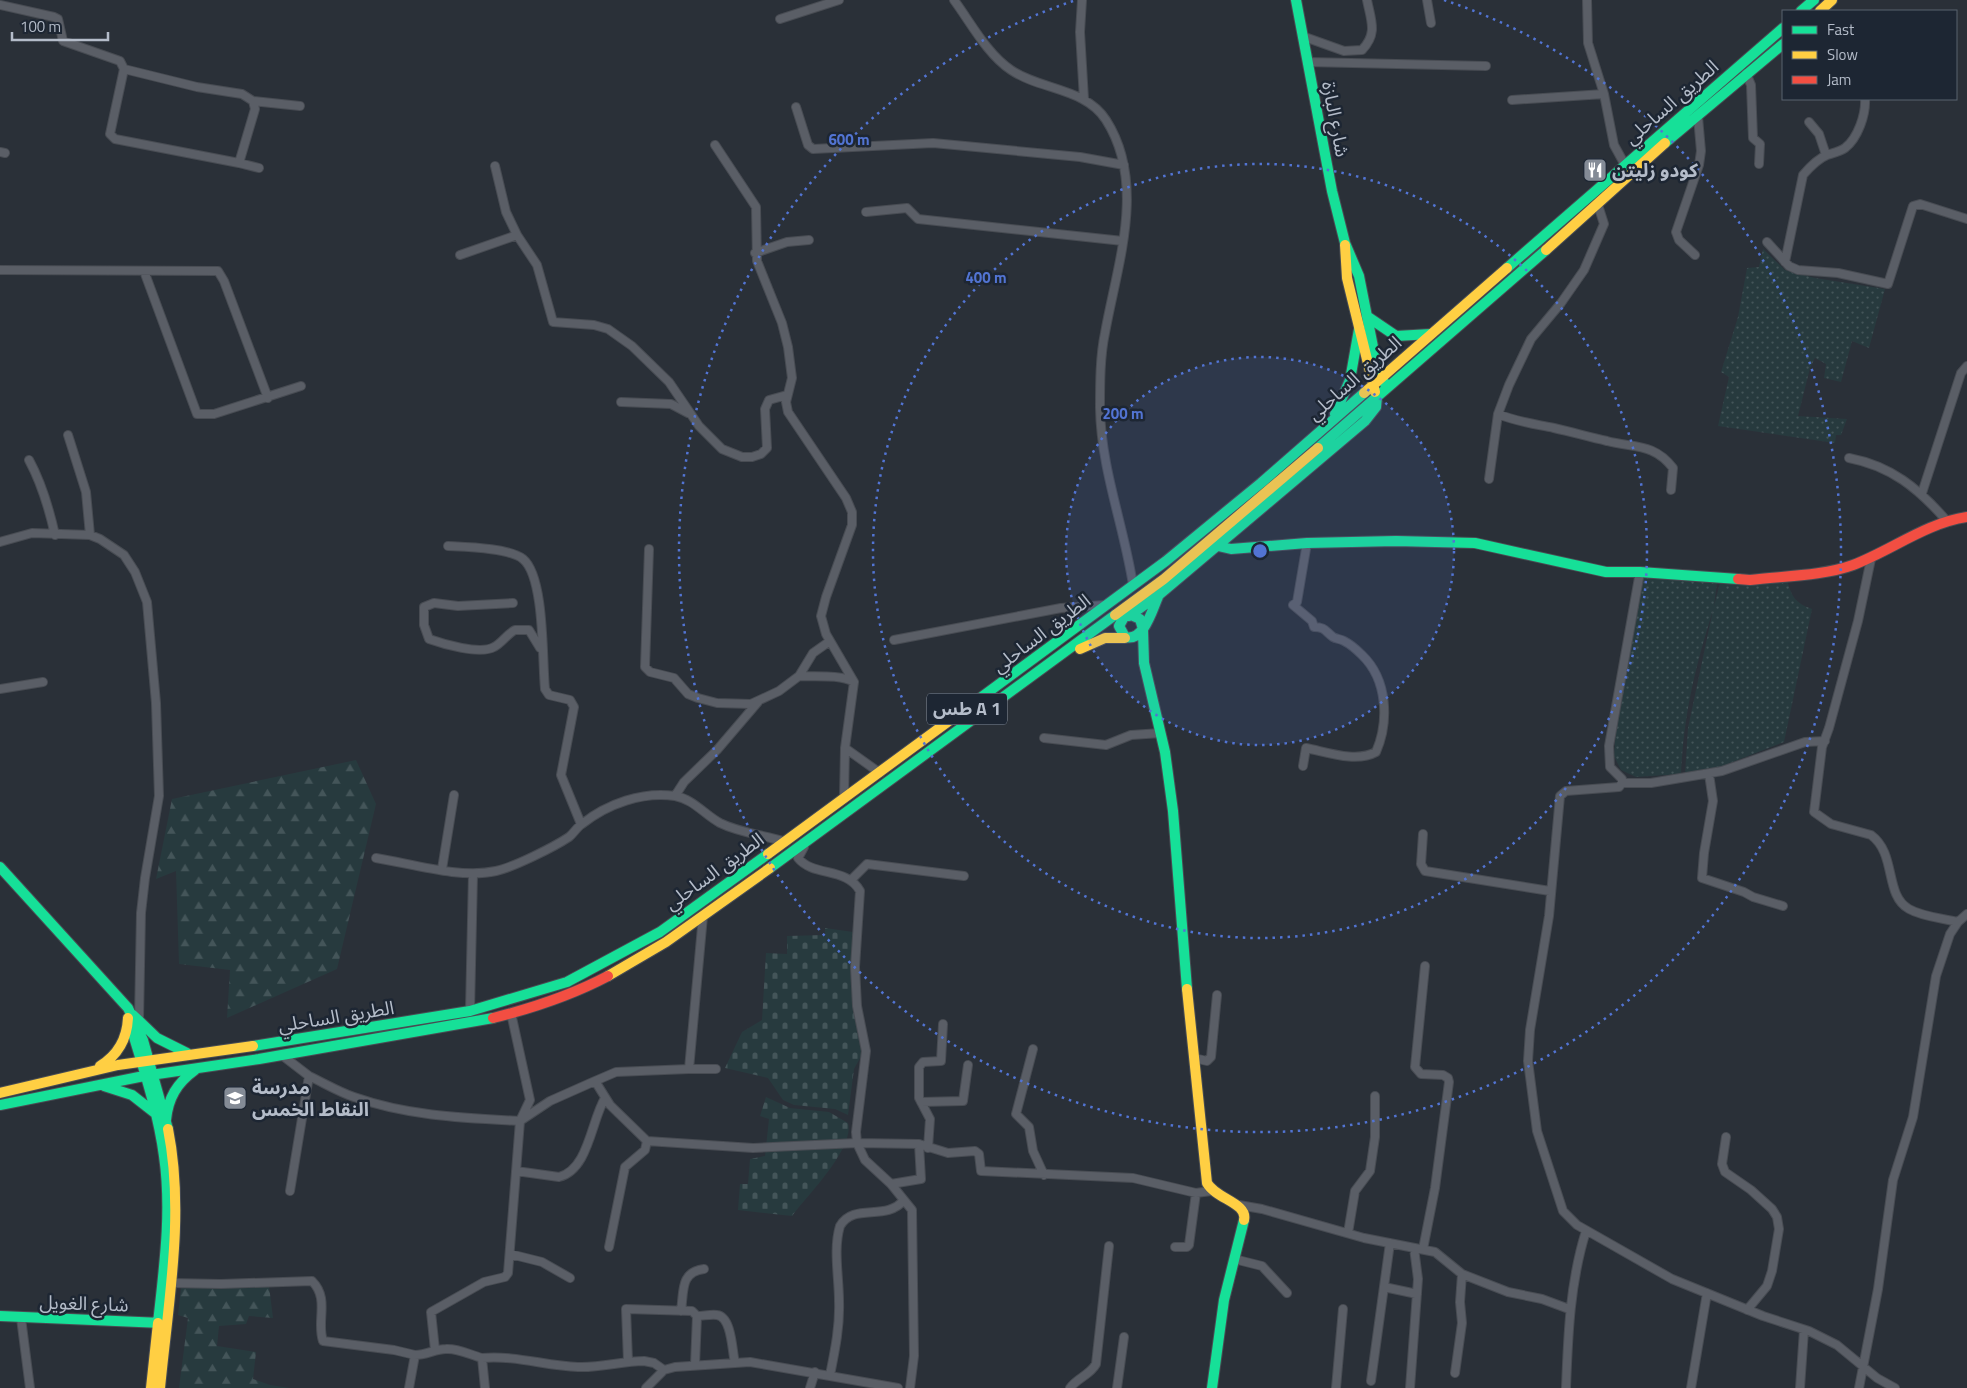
<svg xmlns="http://www.w3.org/2000/svg" width="1967" height="1388" viewBox="0 0 1967 1388" font-family="'Titillium Web','Noto Sans Arabic',sans-serif">
<defs>
<pattern id="grass-dots" width="8" height="8" patternUnits="userSpaceOnUse" patternTransform="scale(1.25)"><rect width="8" height="8" fill="#273a3e"/><path d="M2 2h.1M6 6h.1" fill="none" stroke="#445559" stroke-width="1.8" stroke-linecap="round"/></pattern>
<pattern id="forest-firs" width="22" height="20" patternUnits="userSpaceOnUse" patternTransform="scale(1.25)"><rect width="22" height="20" fill="#273a3e"/><path d="M5 1l3.5 6h-7zM16 11l3.5 6h-7z" fill="#445559"/></pattern>
<pattern id="cemetery-stones" width="16" height="16" patternUnits="userSpaceOnUse" patternTransform="scale(1.25)"><rect width="16" height="16" fill="#273a3e"/><path d="M2 7V4a2 2 0 0 1 4 0v3zM10 15v-3a2 2 0 0 1 4 0v3z" fill="#445559"/></pattern>
</defs>
<rect width="100%" height="100%" fill="#2a3038"/>
<!-- grass -->
<path fill="url(#grass-dots)" d="M 1763,249 L 1785,270 L 1815,278 L 1885,289 L 1869,348 L 1852,341 L 1841,382 L 1824,378 L 1826,364 L 1815,358 L 1810,368 L 1798,416 L 1847,419 L 1841,435 L 1836,435 L 1835,443 L 1718,426 L 1729,377 L 1721,372 L 1738,317 L 1747,268 L 1759,267 Z
M 1644,575 L 1717,582 L 1714,606 L 1720,583 L 1787,579 C 1791,596 1795,603 1812,609 L 1784,742 L 1720,767 L 1685,774 L 1688,728 L 1713,610 C 1695,668 1684,713 1681,774 L 1636,777 L 1621,770 L 1614,756 L 1617,714 Z"/>
<!-- forest -->
<path fill="url(#forest-firs)" d="M 356,760 L 376,804 L 337,969 L 227,1018 L 230,970 L 179,964 L 176,871 L 156,879 L 172,799 Z
M 269,1286 L 273,1318 L 249,1316 L 246,1324 L 219,1326 L 217,1346 L 256,1352 L 253,1379 L 270,1385 L 290,1388 L 179,1388 L 188,1318 L 178,1315 L 181,1288 Z"/>
<!-- cemetery -->
<path fill="url(#cemetery-stones)" d="M 825,928 L 853,932 L 857,1002 L 864,1051 L 854,1069 L 848,1115 L 835,1109 L 794,1105 L 783,1100 L 768,1078 L 725,1068 L 742,1032 L 762,1020 L 766,953 L 787,954 L 787,936 L 825,935 Z
M 766,1097 L 790,1108 L 829,1112 L 848,1123 C 855,1148 807,1196 792,1216 L 738,1210 L 740,1184 L 748,1184 L 750,1159 L 765,1156 L 769,1119 L 760,1116 Z"/>
<g fill="none" stroke-linecap="round" stroke-linejoin="round">
<!-- street casing -->
<g stroke="#484c53" stroke-width="10">
<path id="street" d="M 954,0 C 971,23 987,54 1011,70 C 1040,90 1086,88 1106,120 C 1147,184 1117,265 1105,333 C 1100,356 1100,384 1100,408 C 1101,469 1124,526 1133,585
M 1082,0 L 1080,32 L 1084,99
M 1427,0 L 1431,23
M 1587,0 L 1588,43 L 1604,94 L 1614,145 L 1625,165
M 0,5 L 54,17 L 58,19 L 63,41 L 120,61 L 124,69 L 110,134 L 115,139 L 239,163 L 255,109 L 253,101 L 242,94 L 197,87 L 124,69
M 780,19 L 839,0
M 1302,36 L 1344,51 L 1362,50 C 1378,33 1371,21 1367,0
M 1307,62 L 1486,66
M 1746,73 L 1751,85 L 1753,138 L 1760,144 L 1759,164
M 1512,100 L 1604,94
M 253,101 L 300,106
M 796,107 L 808,145 L 813,149 L 933,143 L 1080,157 L 1124,165
M 1809,122 L 1819,134 L 1826,155
M 715,145 L 756,207 L 757,261 L 782,323 L 788,347 L 792,378 L 786,402 L 788,412 L 846,498 L 852,512 L 852,525 L 826,597 L 821,616 L 826,634 L 854,682 L 845,748 L 880,773
M 0,152 L 5,153
M 239,163 L 259,168
M 495,166 L 506,212 L 517,235
M 866,212 L 907,208 L 918,219 L 1123,241
M 1767,242 L 1789,266 L 1798,270 L 1838,273 L 1888,284 L 1913,206 L 1920,204 L 1967,219
M 755,253 L 787,242 L 809,240
M 460,255 L 517,235 L 537,265 L 553,322 L 594,325 L 608,329 L 632,346 L 669,382 L 699,426 L 722,449 L 742,457 L 752,457 L 761,454 L 767,448 L 765,409 L 769,400 L 787,395
M 1695,255 L 1679,240 L 1676,232 L 1699,165 L 1701,151 L 1698,117
M 1785,262 L 1803,175 C 1809,168 1817,159 1827,155 C 1833,153 1839,152 1845,148 C 1858,138 1866,114 1865,99
M 0,270 L 218,271 L 224,281 L 268,398
M 144,271 L 197,414 L 214,414 L 301,386
M 621,402 L 671,404 L 688,413
M 1498,414 C 1517,422 1535,424 1554,428 C 1572,432 1589,437 1607,441 C 1634,448 1654,443 1673,468 L 1671,490
M 68,435 L 86,492 L 90,535
M 1849,458 C 1891,466 1918,488 1946,520
M 29,460 C 42,484 49,508 55,535
M 1489,479 L 1498,414 L 1509,385 L 1531,339 L 1561,303 L 1584,270 L 1604,224 L 1598,205
M 1922,493 L 1961,373 L 1967,366
M 0,542 L 32,533 L 90,535 L 100,539 L 124,555 L 135,572 L 147,602 L 156,703 L 159,796 L 145,878 L 141,913 L 139,1020
M 448,546 C 467,547 509,548 523,559 C 545,577 542,660 545,689 L 549,695 L 570,700 L 574,707 L 561,775 L 581,824
M 649,549 L 645,667 L 650,672 L 674,678 L 688,694 L 698,698 L 717,703 L 751,704 L 779,691 L 799,676 L 813,653 L 830,641
M 1871,559 L 1858,621 L 1829,728 L 1822,747 L 1814,812 L 1831,824 L 1871,835 C 1897,854 1884,895 1909,909 C 1923,917 1942,918 1958,922
M 1640,572 L 1609,746 L 1610,767 L 1622,779 L 1622,783 L 1619,787 L 1566,791 L 1560,796 L 1549,916 L 1530,1030 L 1528,1061 L 1537,1131 L 1563,1211 L 1577,1225 L 1672,1279 L 1763,1316 L 1809,1331 L 1837,1345 L 1877,1378 L 1895,1388
M 513,603 L 458,606 L 434,603 L 424,607 L 424,625 L 429,639 C 443,644 480,655 494,647 C 502,643 507,634 515,630 L 529,630 L 540,648
M 894,640 L 1061,608 L 1105,605
M 799,676 C 815,677 839,674 854,682
M 0,689 L 43,682
M 1044,738 L 1106,745 L 1131,735 L 1161,733
M 1303,766 L 1306,748 C 1327,752 1356,763 1376,752 C 1389,722 1388,680 1362,655 C 1357,650 1350,644 1344,641 C 1341,639 1336,639 1333,637 C 1325,631 1325,627 1314,627 L 1312,621 L 1293,605 L 1297,602 L 1307,543
M 1709,774 L 1713,801 L 1704,853 L 1702,878 L 1744,892 L 1753,897 L 1783,906
M 1622,783 L 1651,783 L 1722,771 L 1805,742 L 1825,741
M 675,796 L 684,782 L 717,750 L 758,702
M 844,799 L 845,748
M 1423,834 L 1421,864 L 1425,871 L 1550,891
M 804,847 L 798,858 C 813,877 847,867 860,891 L 855,967 L 857,1006 L 866,1051 L 856,1132 L 857,1143 L 919,1144 L 948,1153 L 975,1151 L 979,1154 L 981,1171 L 1133,1178 L 1196,1193 L 1211,1191
M 376,858 C 413,864 460,879 496,871 C 514,867 554,847 569,837 C 574,833 577,827 582,824 C 607,804 643,791 675,796 C 693,799 705,815 720,823 C 740,833 764,835 786,842
M 442,869 L 454,795
M 852,879 L 867,864 L 964,876
M 703,916 L 689,1069 L 716,1069
M 470,1011 L 473,874
M 511,1013 L 530,1100 L 520,1121 L 550,1101 L 595,1081
M 1033,1049 L 1016,1114 L 1029,1127 L 1033,1151 L 1044,1175
M 283,1056 L 309,1076 L 290,1191
M 1194,1058 L 1207,1061 L 1211,1057 L 1217,995
M 309,1076 C 324,1083 339,1092 354,1097 C 408,1116 463,1118 520,1121 L 508,1273 L 505,1277 L 484,1282 L 431,1312 L 435,1350
M 921,1102 L 963,1101 L 968,1065
M 1726,1137 L 1722,1164 L 1725,1172 L 1751,1190 L 1772,1209 L 1777,1217 L 1779,1229 L 1772,1271 L 1767,1286 L 1747,1310
M 647,1141 L 753,1148 L 857,1143 L 865,1160 L 891,1184 L 912,1210 L 914,1356 L 910,1388
M 928,1148 L 930,1119 L 919,1098 L 919,1067 L 923,1062 L 941,1061 L 943,1024
M 516,1171 L 559,1177 C 589,1169 591,1121 605,1098
M 891,1184 L 921,1179 L 919,1144
M 1239,1205 L 1262,1209 L 1364,1238 L 1435,1252 L 1462,1274 L 1508,1292 L 1542,1299 L 1569,1309
M 1348,1233 L 1355,1191 L 1370,1171 L 1375,1137 L 1375,1096
M 609,1247 L 625,1167 L 645,1150 L 647,1141 L 610,1105 L 595,1081 L 616,1072 L 689,1069
M 1175,1247 L 1187,1247 L 1189,1245 L 1196,1193
M 1423,1249 L 1435,1188 L 1449,1082 L 1448,1078 L 1443,1075 L 1421,1074 L 1415,1067 L 1425,966
M 510,1254 L 542,1262 L 570,1278
M 1234,1259 L 1262,1266 L 1287,1293
M 170,1283 L 221,1284 L 312,1281 C 330,1299 316,1321 323,1341 L 394,1350 L 415,1355
M 1384,1287 L 1417,1294
M 681,1311 C 684,1291 680,1272 704,1269
M 697,1316 C 703,1316 711,1314 717,1315 C 732,1317 732,1351 735,1363
M 21,1318 L 30,1388
M 628,1361 L 626,1309 L 692,1311 L 697,1316 L 695,1365
M 1455,1373 L 1462,1323 L 1460,1302 L 1462,1274
M 830,1375 C 835,1350 840,1326 839,1301 C 839,1277 833,1249 840,1226 C 854,1202 886,1222 904,1200
M 1371,1381 L 1390,1243
M 409,1388 L 415,1355 C 427,1355 435,1349 446,1349 C 458,1348 470,1355 482,1358
M 485,1388 L 482,1358 C 515,1355 546,1366 578,1367 C 601,1368 622,1361 644,1361 L 654,1363 L 664,1370
M 646,1388 L 664,1370 L 675,1367 L 750,1362 L 898,1388
M 810,1388 L 815,1372
M 1070,1388 C 1077,1378 1090,1375 1096,1364 L 1109,1246
M 1117,1388 L 1124,1337
M 1336,1388 L 1343,1309
M 1410,1388 L 1418,1279 L 1414,1248
M 1566,1388 C 1568,1335 1570,1282 1586,1231
M 1691,1388 L 1707,1293
M 1800,1388 L 1804,1330
M 1859,1388 L 1878,1289 L 1893,1180 L 1913,1117 L 1936,976 L 1950,934 L 1958,922 L 1967,914"/>
</g>
<!-- fast casing -->
<g stroke="#484c53" stroke-width="12">
<path id="fast" d="M 1296,0 L 1332,191 L 1345,243 L 1359,276 L 1377,367 L 1385,384
M 1801,11 L 1814,0
M 1665,143 L 1783,44
M 1507,268 L 1783,28
M 1368,317 L 1396,336 L 1431,334
M 1335,414 L 1350,380 L 1359,329
M 1318,448 L 1546,250
M 1218,546 L 1231,549 L 1307,543 L 1396,541 L 1475,543 L 1606,572 L 1640,572 L 1738,579
M 1129,616 L 1160,594 L 1365,421 L 1376,407 L 1377,396
M 1143,629 L 1140,619 L 1131,615 L 1124,617 L 1119,626 L 1125,637 C 1144,642 1152,610 1158,597
M 1143,631 L 1144,663 L 1165,752 L 1173,811 L 1187,989
M 968,707 L 1166,561 L 1261,483 L 1364,393
M 0,867 L 128,1008 L 143,1040 L 168,1129
M 770,868 L 1115,615
M 133,1015 L 157,1038 L 187,1053
M 130,1024 C 143,1067 158,1111 164,1156 C 172,1212 164,1268 158,1323
M 253,1046 L 470,1011 L 567,982 L 660,932 L 768,854
M 104,1086 L 132,1095 L 155,1113
M 0,1105 L 144,1076 L 259,1059 L 493,1018
M 166,1120 C 168,1098 177,1083 195,1070
M 0,1316 L 162,1323
M 1212,1388 L 1224,1300 L 1244,1220"/>
</g>
<!-- slow casing -->
<g stroke="#484c53" stroke-width="12">
<path id="slow" d="M 1820,11 L 1832,0
M 1345,245 L 1347,278 L 1375,392
M 1546,250 L 1665,143
M 1364,393 L 1507,268
M 1115,615 L 1164,579 L 1318,448
M 1080,649 L 1105,638 L 1125,638
M 768,854 L 968,707
M 608,976 L 666,942 L 770,868
M 1187,989 L 1207,1183 C 1216,1199 1248,1203 1244,1220
M 100,1066 C 118,1055 127,1039 128,1018
M 0,1093 L 118,1065 L 253,1046
M 151,1388 L 158,1323
M 160,1388 C 168,1303 185,1214 168,1129"/>
</g>
<!-- jam casing -->
<g stroke="#484c53" stroke-width="12">
<path id="jam" d="M 1738,579 L 1750,580 C 1782,576 1823,576 1853,565 C 1892,550 1926,523 1967,517
M 493,1018 C 533,1008 572,995 608,976"/>
</g>
<!-- street -->
<use href="#street" stroke="#5a5e66" stroke-width="8"/>
<!-- fast -->
<use href="#fast" stroke="#16e098" stroke-width="10"/>
<!-- slow -->
<use href="#slow" stroke="#ffcf43" stroke-width="10"/>
<!-- jam -->
<use href="#jam" stroke="#f24e42" stroke-width="10"/>
</g>
<!-- distance rings -->
<circle cx="1260" cy="551" r="194" fill="#5274d3" fill-opacity=".12"/>
<g fill="none" stroke="#5274d3" stroke-width="2.5" stroke-dasharray="2.5 5">
<circle cx="1260" cy="551" r="194"/>
<circle cx="1260" cy="551" r="387"/>
<path d="M1444 0A581 581 0 1 1 1076 0"/>
</g>
<!-- icons -->
<defs>
<g id="restaurant-square" transform="scale(1.25)"><rect x="-9" y="-9" width="18" height="18" rx="4" fill="#848b96" stroke="#1d2633"/><path d="M-5-6h1v4h1v-4h1v4h1v-4h1v5L-1.5 .5V6h-2V.5L-5-1ZM5-6V6H3V1.5H1.5Q1.5-4 5-6Z" fill="#fff"/></g>
<g id="school-square" transform="scale(1.25)"><rect x="-9" y="-9" width="18" height="18" rx="4" fill="#848b96" stroke="#1d2633"/><path d="M0-5L7-2L0 1L-7-2ZM-4 1L0 2.5L4 1V4Q0 6-4 4Z" fill="#fff"/></g>
</defs>
<g fill-rule="evenodd">
<use href="#restaurant-square" x="1595" y="170"/>
<use href="#school-square" x="235" y="1098"/>
</g>
<g text-anchor="middle" stroke-width="5" stroke-linejoin="round" paint-order="stroke">
<!-- shield labels -->
<rect fill="#1d2633" stroke="#878f9c" stroke-width="1" x="927" y="693.5" width="80" height="31" rx="4"/>
<g font-size="18" font-weight="bold" fill="#b4bcc9">
<text x="967" y="715">طس A 1</text>
</g>
<!-- street labels -->
<g font-size="19" fill="#b4bcc9" stroke="#1d2633">
<text transform="translate(1671 102) rotate(-41)" y="7">الطريق الساحلي</text>
<text transform="translate(1336 119) rotate(79)" y="7">شارع البازة</text>
<text transform="translate(1354 378) rotate(-41)" y="7">الطريق الساحلي</text>
<text transform="translate(1041 633) rotate(-37)" y="7">الطريق الساحلي</text>
<text transform="translate(714 871) rotate(-36)" y="7">الطريق الساحلي</text>
<text transform="translate(336 1016) rotate(-9)" y="7">الطريق الساحلي</text>
<text transform="translate(84 1303) rotate(2)" y="7">شارع الغويل</text>
</g>
<!-- poi labels -->
<g font-size="19" font-weight="bold" fill="#b4bcc9" stroke="#1d2633" text-anchor="start">
<text x="1612" y="177">كودو زليتن</text>
<text x="252" y="1094">مدرسة<tspan x="252" dy="22">النقاط الخمس</tspan></text>
</g>
</g>
<circle cx="1260" cy="551" r="8" fill="#5274d3" stroke="#1d2633" stroke-width="2.5"/>
<g font-size="15" text-anchor="middle" font-weight="bold" fill="#5274d3" stroke="#1d2633" stroke-width="5" stroke-linejoin="round" paint-order="stroke">
<text x="849" y="145">600 m</text>
<text x="986" y="283">400 m</text>
<text x="1123" y="419">200 m</text>
</g>
<!-- legend -->
<rect x="1782" y="10" width="175" height="90" fill="#1d2633" stroke="#59626f"/>
<rect x="1792" y="26" width="25" height="8" fill="#16e098" stroke="#59626f"/>
<text x="1827" y="35" font-size="15" fill="#b4bcc9">Fast</text>
<rect x="1792" y="51" width="25" height="8" fill="#ffcf43" stroke="#59626f"/>
<text x="1827" y="60" font-size="15" fill="#b4bcc9">Slow</text>
<rect x="1792" y="76" width="25" height="8" fill="#f24e42" stroke="#59626f"/>
<text x="1827" y="85" font-size="15" fill="#b4bcc9">Jam</text>
<!-- scale -->
<path d="M12 32v8h96v-8" fill="none" stroke="#b4bcc9" stroke-width="2.5"/>
<text x="20" y="32" font-size="15" fill="#b4bcc9" stroke="#1d2633" stroke-width="4" paint-order="stroke">100 m</text>
</svg>
